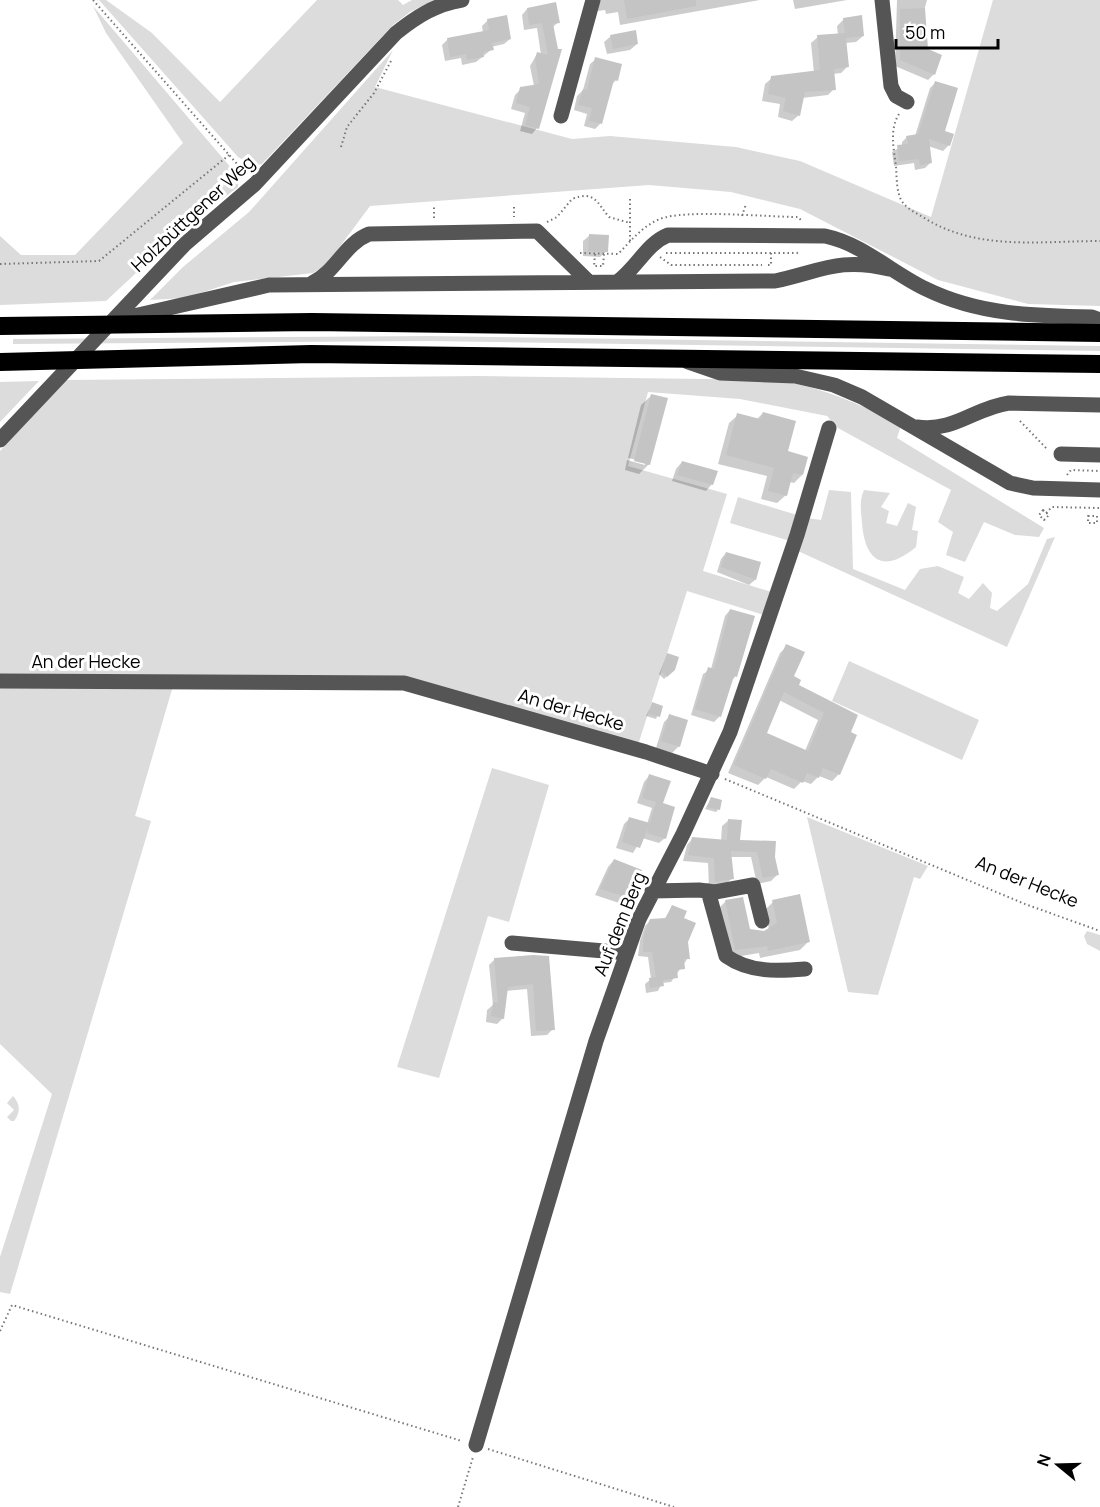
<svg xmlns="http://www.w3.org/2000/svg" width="1100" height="1507" viewBox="0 0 1100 1507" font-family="Manrope,sans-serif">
<rect width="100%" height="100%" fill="#fff"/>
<!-- green -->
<path fill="#dcdcdc" d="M 99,0 L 106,0 L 152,33 L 220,102 L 317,0 L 398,0 L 403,5 L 412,0 L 435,0 L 410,12 L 393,25 L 262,164 L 254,166 L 238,157 Z
M 993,0 L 1100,0 L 1100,306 L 1028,304 L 938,280 L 800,209 L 731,192 L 649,185 L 370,206 L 327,264 L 313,273 L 234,282 L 185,298 L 150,300 L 183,267 L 249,212 L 393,50 L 375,87 L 572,139 L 610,136 L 736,147 L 800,161 L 931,217 Z
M 93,6 L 238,176 L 238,187 L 182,230 L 106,301 L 0,305 L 0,236 L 21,255 L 75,255 L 183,143 L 106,33 Z
M 428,336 L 1100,346 L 1100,351 L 428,341 L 13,344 L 13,339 Z
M 479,376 L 776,380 C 824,388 858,403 901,425 L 897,438 L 1044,528 L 1039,537 L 1015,535 L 984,522 L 965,562 L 946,555 L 953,532 L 938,522 L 951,490 L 838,428 L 827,416 L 740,399 L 648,392 L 628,466 L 727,494 L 703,571 L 775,593 L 767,616 L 687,591 L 638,745 L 412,679 L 0,677 L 0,451 L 66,380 Z
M 39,381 L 0,422 L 0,382 Z
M 829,490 L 851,492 L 853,569 L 905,590 L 920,569 L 938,566 L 964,577 L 958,593 L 969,599 L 983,583 L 992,593 L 990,608 L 997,611 L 1028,584 L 1047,539 L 1055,537 L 1007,647 L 798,551 L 807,518 L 821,520 Z
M 864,490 L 890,493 L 881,507 L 889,511 L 886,523 L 897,526 L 908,503 L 916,507 L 912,530 L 918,531 L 916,547 C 885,573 865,563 862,523 C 861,511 859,501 864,490 Z
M 738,497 L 797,515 L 790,541 L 730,523 Z
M 849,661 L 979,720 L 962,760 L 832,701 Z
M 0,686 L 173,686 L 135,816 L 151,821 L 10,1294 L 0,1292 L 0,1257 L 52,1094 L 0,1044 Z
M 492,768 L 549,785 L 509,922 L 488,916 L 439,1078 L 397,1067 Z
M 807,817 L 928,866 L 920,879 L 914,877 L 878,995 L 848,992 Z
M 1087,931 L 1100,935 L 1100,951 L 1087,944 L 1084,936 Z
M 13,1096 C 20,1103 21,1113 14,1121 L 11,1121 L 7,1117 L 14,1110 L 7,1103 Z"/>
<!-- shadow -->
<path fill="#0003" fill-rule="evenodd" d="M 596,0 L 760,0 L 620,25 L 618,12 L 606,14 L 605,10 L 598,11 Z
M 793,0 L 847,0 L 795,9 Z
M 897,0 L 927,0 L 924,11 L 926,51 L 934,74 L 928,80 L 895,66 Z
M 527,9 L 558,22 L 552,28 L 537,128 L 532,134 L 520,131 L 525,113 L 511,109 L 515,95 L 521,89 L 534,86 L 530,66 L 537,54 L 541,55 L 537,28 L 524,30 L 522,15 Z
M 844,19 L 863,36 L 856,42 L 845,43 L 847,67 L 841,73 L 833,74 L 834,89 L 828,95 L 802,98 L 799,115 L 792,121 L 778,117 L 780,104 L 762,101 L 765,84 L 772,78 L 814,73 L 811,43 L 818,37 L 838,35 L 837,26 Z
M 488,20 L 510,39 L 504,44 L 491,47 L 492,49 L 476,62 L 462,65 L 461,58 L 445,61 L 442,45 L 448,39 L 483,33 L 482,26 Z
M 611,36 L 637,44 L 630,50 L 607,54 L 604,42 Z
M 596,59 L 616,80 L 610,86 L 600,124 L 595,129 L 584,126 L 587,114 L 574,110 L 577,96 L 583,90 L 590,64 Z
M 935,83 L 943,132 L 949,145 L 943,151 L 928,146 L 930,163 L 925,168 L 915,170 L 914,163 L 894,166 L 892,152 L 902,146 L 902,142 L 907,137 L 915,136 L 930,88 Z
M 590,235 L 607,251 L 600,257 L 583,256 L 583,241 Z
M 651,396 L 649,464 L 639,474 L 625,470 L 627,460 L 645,465 L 645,462 L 628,458 L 641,405 Z
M 763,413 L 802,475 L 794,483 L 789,482 L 786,495 L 777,503 L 761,499 L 767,476 L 718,464 L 729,423 L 738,415 L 756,420 Z
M 682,462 L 712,484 L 706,491 L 672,481 L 676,469 Z
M 726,553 L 760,563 L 755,580 L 749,585 L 717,572 L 721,559 Z
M 730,610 L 753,617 L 735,677 L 730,682 L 720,716 L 714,722 L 691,715 L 703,674 L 711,669 L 725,616 Z
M 787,646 L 792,677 L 797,686 L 849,733 L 839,774 L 832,781 L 819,776 L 811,784 L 802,781 L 794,789 L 766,777 L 758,785 L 728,773 L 780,653 ZM 779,700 L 818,720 L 805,751 L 765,734 Z
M 667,655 L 674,669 L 664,679 L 659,674 Z
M 652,704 L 661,707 L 656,719 L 646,716 Z
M 670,716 L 679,746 L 672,753 L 656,748 L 664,722 Z
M 649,776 L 662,804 L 665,838 L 659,843 L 642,838 L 633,853 L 616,848 L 624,824 L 630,818 L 647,824 L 652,808 L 637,803 L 644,782 Z
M 711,799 L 718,810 L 716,812 L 705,809 Z
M 729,820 L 739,841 L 773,857 L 777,875 L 771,881 L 757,884 L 751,857 L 730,857 L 732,878 L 726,884 L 709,887 L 708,863 L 683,861 L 687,845 L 693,838 L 721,841 L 722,826 Z
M 614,860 L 629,898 L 622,904 L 595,895 L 608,867 Z
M 726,901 L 748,930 L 765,932 L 769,930 L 765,910 L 773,902 L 808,942 L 800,950 L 760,958 L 759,953 L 729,958 L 718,909 Z
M 672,906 L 682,918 L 688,958 L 671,982 L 662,983 L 658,991 L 646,993 L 645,984 L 651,979 L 648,957 L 638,956 L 640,941 L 645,926 L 651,920 L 664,920 Z
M 547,958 L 553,1029 L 547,1035 L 531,1036 L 527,989 L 506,991 L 503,1018 L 497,1024 L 486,1022 L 487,1010 L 493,1005 L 489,965 L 495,959 Z"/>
<!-- building -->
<path fill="#c4c4c4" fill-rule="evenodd" d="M 624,0 L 696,0 L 696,6 L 627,19 Z
M 556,2 L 560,23 L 553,24 L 558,49 L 562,49 L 539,129 L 525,125 L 530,107 L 516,103 L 520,87 L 539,84 L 535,59 L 537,52 L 548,55 L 542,23 L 529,25 L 527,8 Z
M 925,8 L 928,49 L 942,55 L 935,75 L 900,60 L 900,9 Z
M 507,15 L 511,39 L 492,43 L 494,50 L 483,52 L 484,57 L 467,60 L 466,54 L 450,57 L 447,38 L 489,30 L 487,19 Z
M 862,15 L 864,36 L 846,38 L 849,67 L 834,69 L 836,90 L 805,92 L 800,116 L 783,111 L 786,98 L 768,94 L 771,76 L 820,70 L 817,35 L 845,33 L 843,18 Z
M 636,30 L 638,44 L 613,49 L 610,35 Z
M 595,57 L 622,64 L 618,81 L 614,80 L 602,124 L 589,121 L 592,108 L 578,105 L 583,89 L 587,90 Z
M 935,81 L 958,88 L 945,131 L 954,134 L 950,146 L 929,139 L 932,163 L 920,165 L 919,159 L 899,161 L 897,145 L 908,144 L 906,136 L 918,134 Z
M 589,234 L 609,235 L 608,252 L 588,251 Z
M 651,394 L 668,398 L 650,465 L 634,461 Z
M 763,412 L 796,421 L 788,451 L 808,457 L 803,475 L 793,473 L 787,496 L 768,491 L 774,468 L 726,455 L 737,413 L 760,419 Z
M 682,461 L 718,471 L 713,485 L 677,475 Z
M 726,552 L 761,562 L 756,580 L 721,567 Z
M 730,609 L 755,616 L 737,677 L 734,676 L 721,717 L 695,709 L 708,667 L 714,669 Z
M 786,644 L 805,652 L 794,676 L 801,680 L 799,685 L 858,715 L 851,732 L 857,735 L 840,775 L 823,768 L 819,778 L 807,773 L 803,783 L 771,769 L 766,779 L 734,765 ZM 784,692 L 824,713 L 808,751 L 767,733 Z
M 667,653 L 679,657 L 675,670 L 667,677 L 661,671 Z
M 652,702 L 663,706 L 660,717 L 648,714 Z
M 669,714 L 688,720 L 680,747 L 661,741 Z
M 649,774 L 671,781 L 663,803 L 675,807 L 666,839 L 647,833 L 656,802 L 642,798 Z
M 711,797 L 722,800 L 720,810 L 707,807 Z
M 629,817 L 650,823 L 640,848 L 622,842 Z
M 728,819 L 742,820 L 740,840 L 776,841 L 775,857 L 779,875 L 763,878 L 757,852 L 731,851 L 734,879 L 715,882 L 714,858 L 688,855 L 692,837 L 727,840 Z
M 614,859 L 642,870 L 630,898 L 600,889 Z
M 800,894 L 810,942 L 768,951 L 767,946 L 735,950 L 725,900 L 743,897 L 750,929 L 764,931 L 777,923 L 772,900 Z
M 672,905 L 687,911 L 684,918 L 696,923 L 688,942 L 690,959 L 684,959 L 685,969 L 677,970 L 678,978 L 663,980 L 664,986 L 650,988 L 649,978 L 656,977 L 652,952 L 643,952 L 644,934 L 650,919 L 666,918 Z
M 533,955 L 549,956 L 555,1030 L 536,1031 L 533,984 L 508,987 L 504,1019 L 491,1016 L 493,1002 L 498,1003 L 494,958 Z"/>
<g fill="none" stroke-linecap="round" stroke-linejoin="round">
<!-- path -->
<path stroke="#777" stroke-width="2" stroke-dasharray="1.5 3" stroke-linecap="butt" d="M 93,0 L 245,173
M 899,114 C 889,130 894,149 896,167 C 897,179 896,193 903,203 C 909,210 918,214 926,219 C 979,251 1040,241 1100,241
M 341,147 L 347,127 L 374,93 L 391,61
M 514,207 L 514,217
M 742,216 L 746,204
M 434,218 L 434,207
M 547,222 L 557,217 L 572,199 C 595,190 597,203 609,217 L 630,223
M 630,241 L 630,196
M 580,253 L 618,254 C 631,241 642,226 660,219 C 684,209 768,217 798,217 L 802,221
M 666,253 L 797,253 L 800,251
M 595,254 L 594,266 L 603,266 L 604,254
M 660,257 L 671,265 L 762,265
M 0,264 L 99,261 L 229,155
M 768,265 L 771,265 L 771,253
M 1020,421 L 1047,449
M 1067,475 L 1071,470 L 1100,471
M 1043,510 L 1049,515 L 1044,520 L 1039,515 Z
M 1046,513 L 1052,507 L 1100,508
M 1088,516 L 1097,516 L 1097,523 L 1088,523 Z
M 725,779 L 1025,904 L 1100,931
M 0,1331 L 12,1305 L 462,1441
M 488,1449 L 674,1507
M 458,1507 L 473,1457"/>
<!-- minor -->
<path stroke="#555" stroke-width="15" d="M 882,0 L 891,86 L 896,96 L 907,102
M 561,116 L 593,0
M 617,282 C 637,268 646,244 668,235 L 825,236 C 863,244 892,273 926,289 C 979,315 1035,316 1092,317 L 1100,320
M 312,283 C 336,272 344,244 369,234 L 537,231 L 589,282
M 125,318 L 269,285 L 775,281 C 821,271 840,257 889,269
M 688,362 L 720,373 L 795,376 L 834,385 L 862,397 L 1010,483 L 1033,488 L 1100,490
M 917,427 C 955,432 974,408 1009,403 L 1100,405
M 0,440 L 185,244 L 255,184 L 396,33 C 416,17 436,4 462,0
M 1061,454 L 1100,455
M 0,681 L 404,683 L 646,752 L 712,774
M 652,891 L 699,890 L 715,892 L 753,885 L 762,921
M 708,891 L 726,956 C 750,973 778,971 805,969
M 512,943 L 627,953
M 476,1445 L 596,1041 L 639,919 L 683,834 L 730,732 L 797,535 L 829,428"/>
<!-- highway -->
<path stroke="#000" stroke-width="18" d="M 0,326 L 312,322 L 1100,333
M 0,362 L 311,354 L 1100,364"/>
</g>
<g text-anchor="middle" stroke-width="6" stroke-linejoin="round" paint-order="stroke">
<!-- street labels -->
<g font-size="18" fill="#000" stroke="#fff">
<text transform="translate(193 214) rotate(-43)" y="6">Holzbüttgener Weg</text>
<text x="86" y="668">An der Hecke</text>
<text transform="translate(571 710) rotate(16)" y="6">An der Hecke</text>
<text transform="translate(1027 882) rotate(22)" y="6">An der Hecke</text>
<text transform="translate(620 924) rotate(-68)" y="6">Auf dem Berg</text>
</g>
</g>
<!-- north arrow -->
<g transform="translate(1058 1465) rotate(289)" stroke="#ffffff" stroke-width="4.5" paint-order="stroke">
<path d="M0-4.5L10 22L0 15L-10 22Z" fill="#000000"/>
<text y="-9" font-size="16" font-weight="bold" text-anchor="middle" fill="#000000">N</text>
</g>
<!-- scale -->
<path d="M896 39v9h102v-9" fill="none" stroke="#000000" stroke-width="3"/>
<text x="905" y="39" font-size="18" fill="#000000" stroke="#ffffff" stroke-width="4.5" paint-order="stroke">50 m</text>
</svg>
